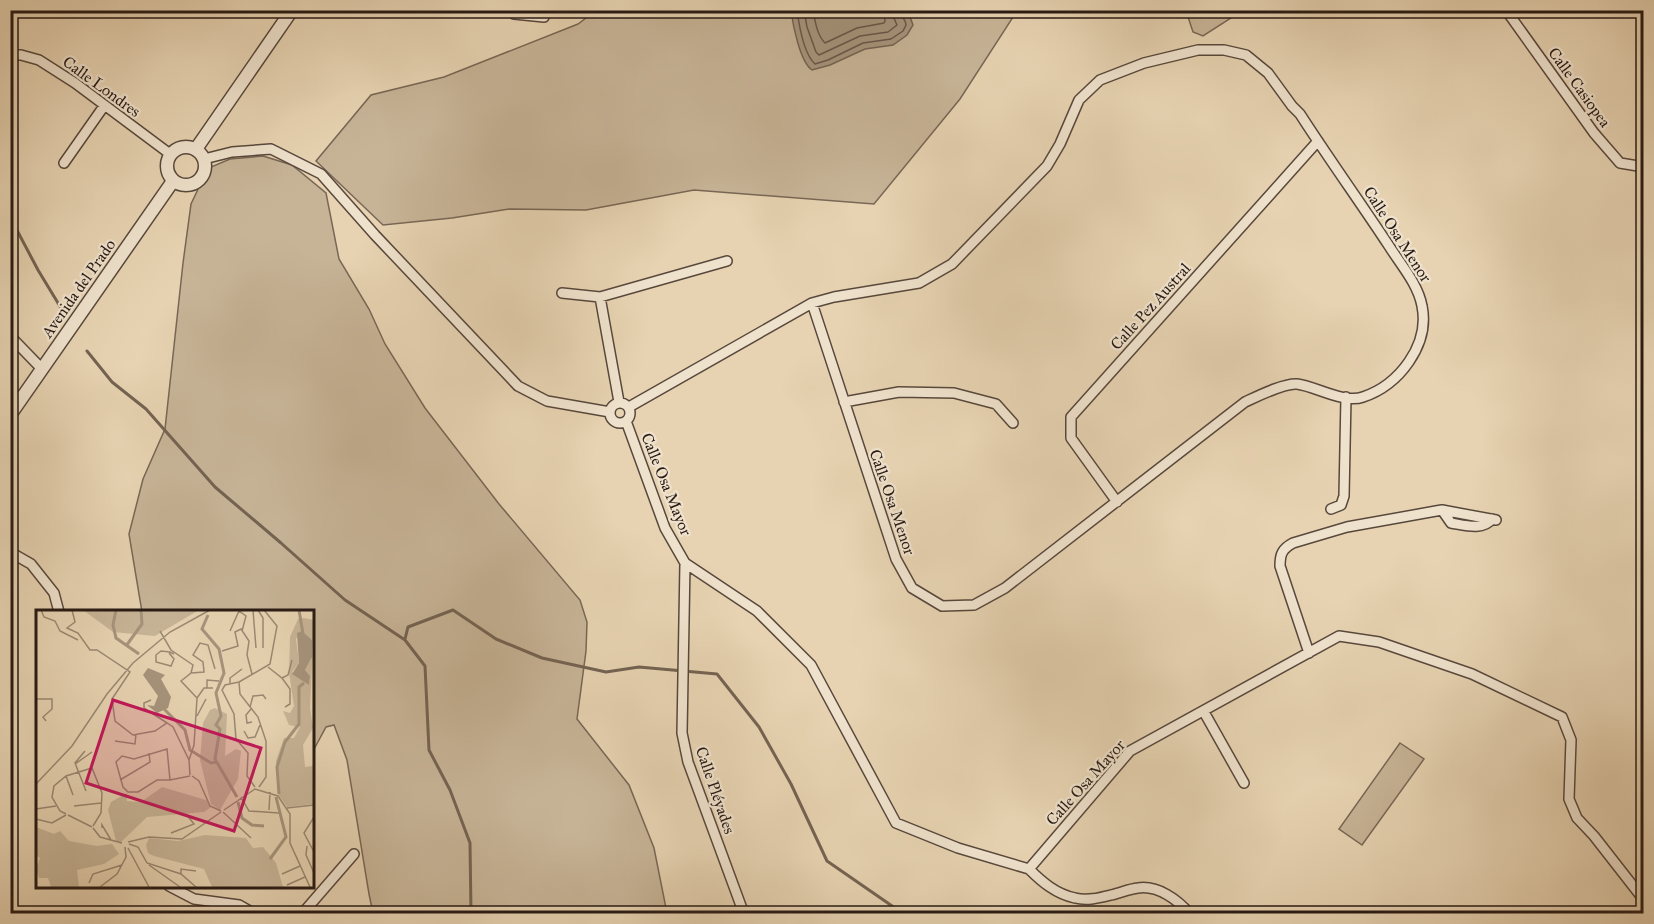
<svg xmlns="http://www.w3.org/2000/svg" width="1654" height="924" viewBox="0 0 1654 924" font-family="'IM FELL Great Primer',serif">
<rect width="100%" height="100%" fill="#e7d3b2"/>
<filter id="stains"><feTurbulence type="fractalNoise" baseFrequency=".00333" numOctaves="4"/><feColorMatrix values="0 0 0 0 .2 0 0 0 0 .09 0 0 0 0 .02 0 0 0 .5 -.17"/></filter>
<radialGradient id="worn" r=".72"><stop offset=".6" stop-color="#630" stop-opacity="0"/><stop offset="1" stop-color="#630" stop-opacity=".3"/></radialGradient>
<!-- green -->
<path fill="#c7b497" stroke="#786756" stroke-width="1.5" d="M 595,11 L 1017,11 L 960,99 L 874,204 L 694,190 L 586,210 L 509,209 L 452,218 L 383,225 L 316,161 L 371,95 L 444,77 L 578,24 Z
M 1186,11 L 1186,10 L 1242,11 L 1203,36 L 1193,32 Z
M 263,156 L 292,165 L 326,193 L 339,259 L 369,309 L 385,344 L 425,408 L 499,504 L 580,600 L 587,622 L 586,651 L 577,719 L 629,785 L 654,848 L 667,913 L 373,913 L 369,894 L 347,760 L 334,725 L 326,727 L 312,753 L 312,612 L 142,612 L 129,534 L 143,479 L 165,429 L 183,263 L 191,204 L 200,185 L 211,167 L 230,159 Z
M 1400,743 L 1424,759 L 1362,845 L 1339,829 Z"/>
<!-- water -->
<path fill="#a6947c" stroke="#746352" stroke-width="1.5" d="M 791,11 L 901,11 L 909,14 L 913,25 L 907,35 L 893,45 L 865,49 L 830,65 L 812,70 C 800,62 793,25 791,11 Z"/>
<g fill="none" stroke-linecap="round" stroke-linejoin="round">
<!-- shore -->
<path stroke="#675748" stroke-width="1.5" d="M 797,10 C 799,25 804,54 815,64 L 828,60 L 863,43 L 891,39 L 903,31 L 906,25 C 906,19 900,17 901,10
M 804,10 L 807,27 L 816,52 L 819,55 L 860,36 L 888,32 L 897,25 L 893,16 L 893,10
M 813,10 C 815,21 817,35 825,43 L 857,28 L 884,23 L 885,21 L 884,10"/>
<!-- stream -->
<path stroke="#746352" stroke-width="3" d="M 10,217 L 38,270 L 61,308
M 87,351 L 112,382 L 146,409 L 215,487 L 281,543 L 345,600 L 405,640 L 425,666 L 429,750 L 450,790 L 470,843 L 471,914
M 405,639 L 408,627 L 453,610 L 496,639 L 542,658 L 606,672 L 639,667 L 717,674 L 759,727 L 791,784 L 827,861 L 895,908 L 927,914"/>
<!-- minor casing -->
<g stroke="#58483c" stroke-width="12">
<path id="minor" d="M 510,10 L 514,14 L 544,17
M 1506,10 L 1594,133 L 1620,163 L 1644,167
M 10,55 L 21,55 L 39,60 L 75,83 L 170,154
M 204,159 L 232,152 L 271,149 L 321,174 L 375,235 L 518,386 L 547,401 L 610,412
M 64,163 L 104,106
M 562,293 L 600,297 L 727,261
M 600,297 L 619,402
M 10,336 L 42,369
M 844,402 L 899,392 L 954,393 L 996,404 L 1013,423
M610 413a10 10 0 1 1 20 0a10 10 0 1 1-20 0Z
M 629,407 L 812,303 L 834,297 L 919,283 L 952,264 L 1047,166 L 1060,144 L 1079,100 L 1100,80 L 1144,63 L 1198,50 L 1224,50 L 1246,55 L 1268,73 L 1292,106 L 1300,114 C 1329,159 1360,202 1389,246 C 1401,265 1418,284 1422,306 C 1430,345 1399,385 1363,397 C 1344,404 1315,386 1297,384 C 1284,383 1258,396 1245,402 L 1005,588 L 974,605 L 942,606 L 912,588 L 896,559 L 812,303
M 626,421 L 665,528 L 685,563 L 757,611 L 811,665 L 896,823 L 958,848 L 1029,869 L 1130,751 L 1339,636 L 1379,642 L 1472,674 L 1562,717 L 1571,740 L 1569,799 L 1577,818 L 1594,836 L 1644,900
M 1117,502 L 1071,438 L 1071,417 L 1318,141
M 1331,509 L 1341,505 L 1344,496 L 1346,397
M 1442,510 L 1451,523 C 1464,525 1483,531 1492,519
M 10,552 L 31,564 L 54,593 L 59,612
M 685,563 L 682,733 L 688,762 L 744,914
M 1309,653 L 1280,566 C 1280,554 1282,549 1293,543 L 1347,527 L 1436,511 L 1442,510 L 1496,520
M 1204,712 L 1244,783
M 1029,869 C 1042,882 1056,894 1075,898 C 1087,901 1099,898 1111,895 C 1120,893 1129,889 1138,888 C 1158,885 1178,900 1190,914
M 169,886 L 194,899 L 239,905 L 255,914
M 302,914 L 354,854"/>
</g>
<!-- tertiary casing -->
<g stroke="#58483c" stroke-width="15">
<path id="tertiary" d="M167 166a19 19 0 1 1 38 0a19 19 0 1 1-38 0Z
M 196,149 L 292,10
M 10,415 L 173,181"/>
</g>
<!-- minor -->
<use href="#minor" stroke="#efe2cd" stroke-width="9"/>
<!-- tertiary -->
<use href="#tertiary" stroke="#efe2cd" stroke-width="12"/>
</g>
<g text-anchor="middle" stroke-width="4.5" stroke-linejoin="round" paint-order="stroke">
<!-- street labels -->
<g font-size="16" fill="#281a14" stroke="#efe2cd">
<text transform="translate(102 86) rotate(36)" y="6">Calle Londres</text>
<text transform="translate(1580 87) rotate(54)" y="6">Calle Casiopea</text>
<text transform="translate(1398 234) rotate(57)" y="6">Calle Osa Menor</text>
<text transform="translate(78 288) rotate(-55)" y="6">Avenida del Prado</text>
<text transform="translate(1150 306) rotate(-48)" y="6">Calle Pez Austral</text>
<text transform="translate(667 484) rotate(68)" y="6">Calle Osa Mayor</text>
<text transform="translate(893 502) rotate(71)" y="6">Calle Osa Menor</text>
<text transform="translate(1085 782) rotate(-48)" y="6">Calle Osa Mayor</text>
<text transform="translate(716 790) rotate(71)" y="6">Calle Pléyades</text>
</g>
</g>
<!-- overview -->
<g transform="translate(36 610)">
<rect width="278" height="278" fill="#e7d3b2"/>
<path d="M 47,0 L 163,0 L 119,26 L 77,22 ZM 268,8 L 278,10 L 274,98 L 277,118 L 267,135 L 269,157 L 277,156 L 277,194 L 251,197 L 242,184 L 240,151 L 248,128 L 258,128 L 264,117 L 253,115 L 247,101 L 254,103 L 258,96 L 253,63 L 254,27 L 262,9 ZM 266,21 L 276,30 L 275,49 L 269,60 L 274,66 L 273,75 L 256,62 L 263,53 L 260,29 ZM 179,98 L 191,104 L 189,146 L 200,139 L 205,141 L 202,169 L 184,200 L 175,194 L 164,150 L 167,113 L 174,100 ZM 126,177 L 170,190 L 175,197 L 168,202 L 111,207 L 85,232 L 80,231 L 72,200 L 75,192 L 91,183 L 91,191 L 105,192 ZM 0,217 L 18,224 L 24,221 L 33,231 L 61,236 L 76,234 L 83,244 L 68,254 L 41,260 L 43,277 L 15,277 L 12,268 L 3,268 L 0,259 L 4,248 L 0,245 ZM 169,225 L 210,228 L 217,238 L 227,237 L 240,253 L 247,277 L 176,277 L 168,259 L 118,246 L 112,243 L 110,235 L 113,228 L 142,231 Z" fill="#c7b497" fill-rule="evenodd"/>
<path d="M 266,21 L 276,30 L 276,47 L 269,60 L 274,66 L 273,75 L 256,64 L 263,53 L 261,23 ZM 112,58 L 129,65 L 125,69 L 135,87 L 132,98 L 121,103 L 111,95 L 118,96 L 122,86 L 107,65 Z" fill="#a6947c"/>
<path fill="none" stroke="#a6947c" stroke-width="3" d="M 80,0 L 77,15 L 80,28 L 103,44M 263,0 L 267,24M 172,5 L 166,19 L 183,39 L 188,63 L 180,83 L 185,106 L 180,115 L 184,119 L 179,149 L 201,187M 90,36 L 106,14 L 105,0M 128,99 L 149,120 L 154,140 L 175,153 L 181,152M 243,184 L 241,157 L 249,132 L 263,114 L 263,77 L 268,73M 202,192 L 206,208 L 216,215 L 228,216M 234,249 L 250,227 L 240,187"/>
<path fill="none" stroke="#9b8973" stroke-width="1.5" d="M 5,0 L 8,7 L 19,11 L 24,21 L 42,30M 36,0 L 39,12 L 31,18 L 42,23 L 54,40 L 61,40 L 94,62 L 76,89 L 79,111 L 97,125 L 119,121 L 131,113 L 137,117 L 153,150 L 154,165M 217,0 L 220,38M 222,0 L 227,8 L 227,38M 124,21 L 135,40 L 157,55 L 155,63 L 145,71 L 161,88 L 158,135 L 153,150M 194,21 L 203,1 L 210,6 L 206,21M 186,41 L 202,36 L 199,22 L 205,19 L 213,31 L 211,45 L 216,64M 133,43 L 138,49 L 135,56 L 120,52 L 120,45 L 125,41 L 134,42 L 138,44M 232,57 L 246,68 L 252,65 L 256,50M 155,63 L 168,62 L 167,52 L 157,45 L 164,33 L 172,35 L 179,59M 246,68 L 254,79 L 254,94 L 249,97M 203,72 L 189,75 L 186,80 L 198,104 L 200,129 L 212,143 L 211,166 L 219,177M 194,73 L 194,68 L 206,59M 171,78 L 171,70 L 183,71M 161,88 L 168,78 L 177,78M 0,89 L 16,89 L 16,99 L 7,107 L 10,111M 115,90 L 108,93 L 108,98 L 131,113M 214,97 L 217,86 L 227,85 L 230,89M 215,99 L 210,105 L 211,113 L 216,112M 161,106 L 170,89M 208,121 L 212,128 L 219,127 L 224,115M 79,131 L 99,134 L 100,124M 49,141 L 39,153 L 50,181M 39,154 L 56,142M 30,166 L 37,185M 156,166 L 163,171 L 174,196 L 185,201M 84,170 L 114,152 L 113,143M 134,170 L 131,139 L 98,149 L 86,146 L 80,152 L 87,177 L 92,182 L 102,182 L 121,170 L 134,170 L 154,166M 0,174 L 36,136 L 71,84 L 97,53 L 134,22 L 174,0M 223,177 L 230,167 L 230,131 L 222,107 L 204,84 L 203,72 L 234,54 L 241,16 L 228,0M 205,187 L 213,201 L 243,203M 38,196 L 65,193M 251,198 L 278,195M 0,199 L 20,196M 188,200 L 219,179 L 242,186 L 254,204 L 254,233 L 274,277M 233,200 L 234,182M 187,202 L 215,228M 30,204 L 24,201 L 16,187 L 18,176 L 30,166 L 56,158 L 66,183 L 65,203 L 57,216M 32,205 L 56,217M 278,207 L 268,223 L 278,242M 0,209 L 16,213 L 30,205M 57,218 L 64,227 L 86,233M 66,218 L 66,215 L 75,230M 135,223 L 158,214 L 150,204M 92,232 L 113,227 L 146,229 L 185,202M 93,234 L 102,237 L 111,253 L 145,264 L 160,277M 271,236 L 270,245 L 278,263M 92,238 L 113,277M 113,255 L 144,277M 145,264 L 145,259 L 160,261M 246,264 L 264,256M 53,273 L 57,264 L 86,255M 251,275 L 269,267M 64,277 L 81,264 L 90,247 L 89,237"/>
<path fill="#c2185b" fill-opacity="0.15" stroke="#c2185b" stroke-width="3" d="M 77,90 L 225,138 L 198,221 L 50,173 Z"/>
<rect width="278" height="278" fill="none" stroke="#281a14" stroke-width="3"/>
</g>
<!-- margin -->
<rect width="1654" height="924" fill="none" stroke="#e7d3b2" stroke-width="36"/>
<rect x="12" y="12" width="1630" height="900" fill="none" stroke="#281a14" stroke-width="3"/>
<rect x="18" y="18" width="1618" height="888" fill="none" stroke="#281a14" stroke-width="1.5"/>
<rect width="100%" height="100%" filter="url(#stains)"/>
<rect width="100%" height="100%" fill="url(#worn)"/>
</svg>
